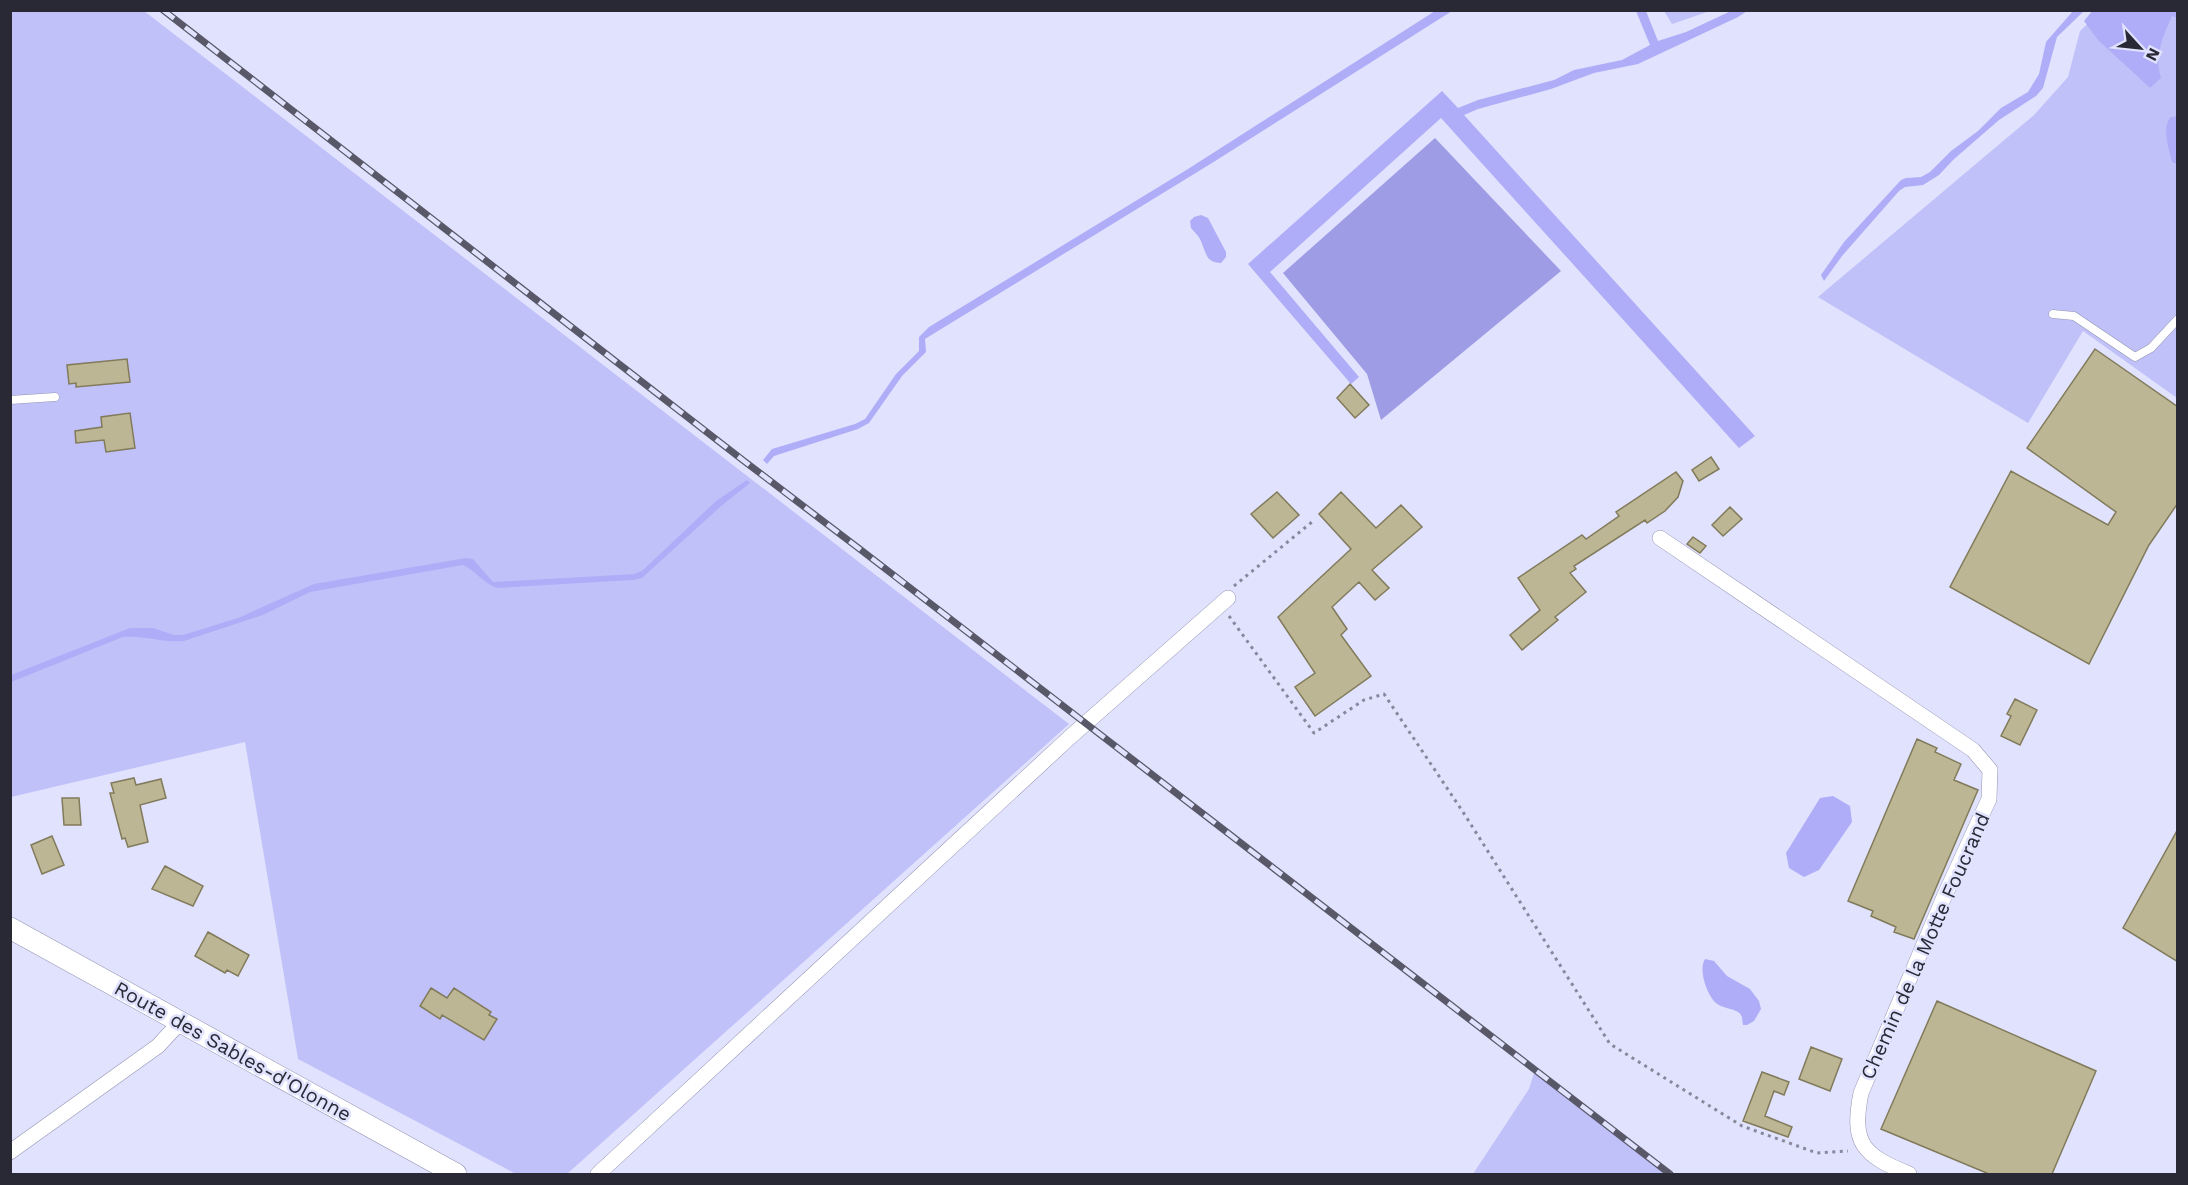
<svg xmlns="http://www.w3.org/2000/svg" width="2188" height="1185" viewBox="0 0 2188 1185" font-family="'Work Sans',sans-serif">
<rect width="100%" height="100%" fill="#e1e2fe"/>
<!-- green -->
<path fill="#c1c1f9" d="M 10,11 L 144,11 L 1069,724 L 567,1174 L 516,1174 L 298,1059 L 245,742 L 11,797 Z
M 1664,11 L 1710,11 L 1672,24 Z
M 2101,11 L 2177,11 L 2177,398 L 2083,331 L 2028,423 L 1818,297 L 2034,115 L 2068,77 L 2080,31 Z
M 1535,1070 L 1669,1174 L 1473,1174 L 1529,1089 Z"/>
<!-- forest -->
<path fill="#9e9ce4" d="M 1435,138 L 1561,271 L 1381,420 L 1367,374 L 1283,273 Z"/>
<!-- water -->
<path fill="#afadf7" d="M 2093,10 L 2177,11 L 2177,18 L 2172,16 C 2163,36 2154,56 2161,78 L 2150,88 L 2098,40 L 2084,21 Z
M 1435,11 L 1452,11 L 1212,163 L 933,334 L 925,339 L 926,352 L 902,376 L 869,423 L 858,429 L 774,456 L 767,464 L 763,460 L 772,449 L 855,424 L 865,419 L 896,374 L 919,351 L 919,337 L 929,327 L 1188,169 Z
M 1636,11 L 1646,11 L 1658,41 L 1686,32 L 1731,11 L 1747,11 L 1738,17 L 1638,64 L 1594,73 L 1551,89 L 1478,109 L 1464,115 L 1755,436 L 1739,448 L 1441,118 L 1270,272 L 1359,377 L 1351,384 L 1248,264 L 1442,91 L 1458,108 L 1478,100 L 1554,80 L 1574,70 L 1622,60 L 1650,45 Z
M 2073,11 L 2084,11 L 2057,37 L 2043,88 L 2036,96 L 1999,120 L 1953,160 L 1939,175 L 1923,185 L 1905,187 L 1899,191 L 1842,256 L 1824,281 L 1821,275 L 1844,242 L 1901,180 L 1906,178 L 1921,177 L 1930,172 L 1951,151 L 1978,131 L 2001,108 L 2028,92 L 2039,74 L 2046,42 Z
M 2178,116 L 2178,164 L 2177,164 L 2172,162 C 2169,150 2161,126 2171,117 Z
M 1201,215 L 1208,218 L 1226,252 L 1226,257 L 1221,263 C 1205,263 1206,251 1200,239 C 1198,235 1194,232 1191,228 L 1190,221 L 1194,217 Z
M 747,480 L 750,483 L 720,507 L 642,578 L 633,580 L 497,588 C 483,583 476,571 463,565 L 310,592 L 263,615 L 184,641 C 163,643 144,635 123,637 L 11,682 L 11,675 L 130,628 L 153,628 L 174,635 L 183,635 L 238,618 L 314,584 L 466,558 L 473,559 L 493,582 L 634,574 L 642,571 L 716,501 Z
M 1833,796 L 1850,806 L 1852,822 L 1819,870 L 1804,877 L 1789,868 L 1786,853 L 1820,798 Z
M 1705,959 L 1714,961 L 1727,976 L 1750,989 L 1759,1001 L 1761,1009 L 1754,1021 L 1747,1025 L 1743,1025 C 1742,1020 1743,1015 1738,1012 C 1731,1008 1722,1008 1716,1003 C 1707,995 1698,970 1705,959 Z"/>
<!-- building -->
<path fill="#bdb695" stroke="#817b5b" stroke-width="1.5" d="M 2095,349 L 2178,407 L 2178,503 L 2149,545 L 2089,664 L 1950,587 L 2011,471 L 2108,525 L 2116,512 L 2027,448 Z
M 127,359 L 130,382 L 76,387 L 76,383 L 69,384 L 67,365 Z
M 1350,384 L 1369,405 L 1355,418 L 1337,398 Z
M 130,413 L 135,448 L 106,452 L 104,440 L 76,443 L 75,431 L 102,427 L 101,417 Z
M 1711,457 L 1719,469 L 1699,481 L 1692,470 Z
M 1676,472 L 1683,481 L 1678,497 L 1665,511 L 1647,523 L 1645,520 L 1574,566 L 1576,569 L 1570,573 L 1586,592 L 1555,617 L 1558,620 L 1522,650 L 1510,635 L 1540,610 L 1518,578 L 1582,535 L 1586,539 L 1619,516 L 1616,512 Z
M 1277,492 L 1299,515 L 1273,538 L 1251,514 Z
M 1341,492 L 1376,528 L 1401,505 L 1422,527 L 1372,570 L 1389,588 L 1375,600 L 1359,582 L 1332,607 L 1347,629 L 1341,635 L 1371,676 L 1315,716 L 1295,687 L 1315,673 L 1278,617 L 1351,549 L 1319,514 Z
M 1730,507 L 1742,519 L 1723,536 L 1712,525 Z
M 1693,537 L 1706,546 L 1700,553 L 1687,544 Z
M 2015,699 L 2037,710 L 2020,745 L 2001,736 L 2011,716 L 2007,714 Z
M 1917,739 L 1937,748 L 1935,752 L 1961,764 L 1954,780 L 1978,790 L 1914,939 L 1894,932 L 1896,927 L 1871,916 L 1873,911 L 1848,901 Z
M 134,778 L 136,785 L 161,779 L 166,798 L 140,805 L 148,842 L 128,847 L 125,838 L 122,839 L 110,793 L 114,793 L 111,783 Z
M 62,798 L 79,798 L 81,825 L 64,825 Z
M 2178,829 L 2178,962 L 2123,928 Z
M 52,836 L 64,865 L 42,874 L 31,845 Z
M 165,866 L 203,886 L 193,906 L 152,889 Z
M 208,932 L 249,955 L 238,976 L 227,970 L 225,973 L 195,956 Z
M 431,988 L 447,998 L 454,988 L 491,1012 L 489,1015 L 497,1019 L 484,1040 L 442,1015 L 440,1019 L 420,1006 Z
M 1937,1001 L 2096,1071 L 2052,1174 L 1989,1174 L 1881,1129 Z
M 1811,1047 L 1842,1059 L 1830,1091 L 1799,1079 Z
M 1762,1072 L 1789,1082 L 1784,1095 L 1774,1091 L 1765,1116 L 1792,1127 L 1788,1137 L 1743,1121 Z"/>
<g fill="none" stroke-linecap="round" stroke-linejoin="round">
<!-- lane casing -->
<g stroke="#9394b3" stroke-width="9">
<path id="lane" d="M 2053,314 L 2074,316 L 2135,357 L 2151,348 L 2178,319
M 10,400 L 55,397"/>
</g>
<!-- street casing -->
<g stroke="#9394b3" stroke-width="16">
<path id="street" d="M 1660,538 L 1973,750 L 1990,770 L 1989,799 L 1944,897 L 1861,1093 C 1851,1144 1863,1155 1909,1174
M 10,1152 L 158,1046 L 181,1021
M 598,1174 L 1069,738 L 1228,598"/>
</g>
<!-- secondary casing -->
<g stroke="#9394b3" stroke-width="22">
<path id="secondary" d="M 10,928 L 456,1174"/>
</g>
<!-- path -->
<path stroke="#88889d" stroke-width="3" stroke-dasharray="3 4.5" stroke-linecap="butt" d="M 1234,586 L 1312,522
M 1229,616 L 1314,733 L 1364,700 L 1384,694 L 1463,812 L 1610,1044 L 1742,1126 L 1817,1153 L 1848,1151"/>
<!-- lane -->
<use href="#lane" stroke="#fff" stroke-width="8"/>
<!-- street -->
<use href="#street" stroke="#fff" stroke-width="15"/>
<!-- secondary -->
<use href="#secondary" stroke="#fff" stroke-width="21"/>
<!-- rail casing -->
<g stroke="#585869" stroke-width="7">
<path id="rail" d="M 163,10 L 744,461 L 861,550 L 1670,1174"/>
</g>
<!-- rail -->
<use href="#rail" stroke="#e1e2fe" stroke-width="4.5" stroke-dasharray="14" stroke-linecap="butt"/>
</g>
<g text-anchor="middle" stroke-width="5" stroke-linejoin="round" paint-order="stroke">
<!-- street labels -->
<g font-size="20" fill="#292936" stroke="#e1e2fe">
<text transform="translate(1925 946) rotate(-66)" y="7">Chemin de la Motte Foucrand</text>
<text transform="translate(233 1051) rotate(29)" y="7">Route des Sables-d'Olonne</text>
</g>
</g>
<!-- border -->
<rect width="2188" height="1185" fill="none" stroke="#292936" stroke-width="24"/>
<!-- north arrow -->
<g transform="translate(2140 48) rotate(117)" stroke="#e1e2fe" stroke-width="4.5" paint-order="stroke">
<path d="M0-4.5L10 22L0 15L-10 22Z" fill="#292936"/>
<text y="-9" font-size="16" font-weight="bold" text-anchor="middle" fill="#292936">N</text>
</g>
</svg>
